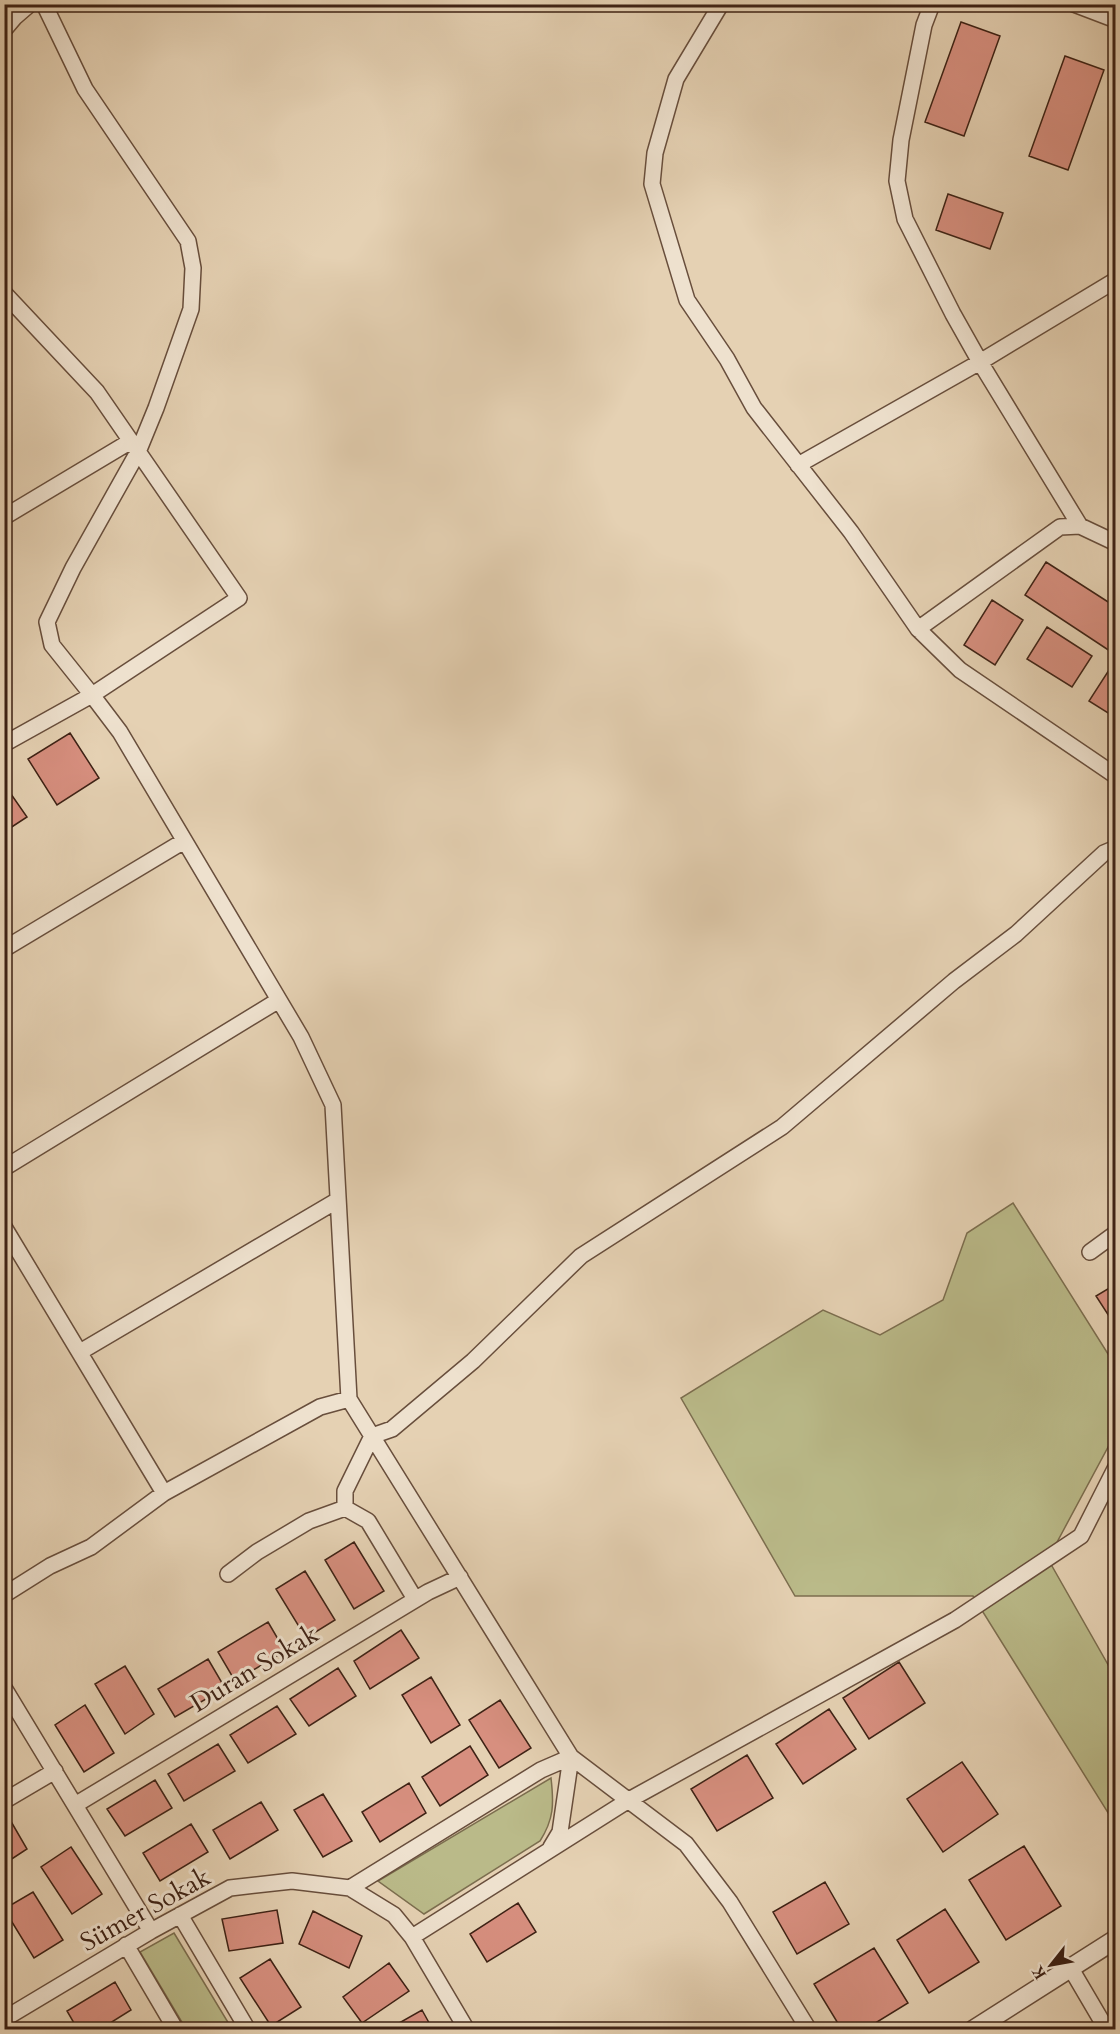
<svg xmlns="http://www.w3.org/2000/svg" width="1120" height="2034" viewBox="0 0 1120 2034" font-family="Cardo,serif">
<rect width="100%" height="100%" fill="#e5d1b3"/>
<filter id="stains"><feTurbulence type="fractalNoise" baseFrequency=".00333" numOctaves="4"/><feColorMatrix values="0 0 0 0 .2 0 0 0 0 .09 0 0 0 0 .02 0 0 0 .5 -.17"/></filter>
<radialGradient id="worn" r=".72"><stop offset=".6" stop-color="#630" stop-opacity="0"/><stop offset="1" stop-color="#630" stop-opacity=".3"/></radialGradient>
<!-- green -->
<path fill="#baba89" stroke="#7c6e4f" stroke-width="1.5" d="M 1013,1203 L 1115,1365 L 1115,1434 L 1048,1559 L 1115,1677 L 1115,1824 L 973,1596 L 795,1596 L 681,1398 L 823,1310 L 880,1335 L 943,1300 L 967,1233 Z
M 551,1778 C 554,1804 554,1819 540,1841 L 424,1914 L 378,1881 Z
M 174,1933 L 232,2029 L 186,2029 L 140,1952 Z"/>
<!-- building -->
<path fill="#d78f7f" stroke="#3e2215" stroke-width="1.5" d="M 961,22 L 1000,36 L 964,136 L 925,122 Z
M 1065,56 L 1104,70 L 1068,170 L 1029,156 Z
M 948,194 L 1003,213 L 990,249 L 936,230 Z
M 1046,562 L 1116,607 L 1116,655 L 1025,595 Z
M 992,600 L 1023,620 L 995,665 L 964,645 Z
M 1047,627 L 1092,656 L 1072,687 L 1027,659 Z
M 1109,670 L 1116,674 L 1116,718 L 1089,701 Z
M 70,733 L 99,778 L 57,805 L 28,759 Z
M 4,784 L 27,817 L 4,832 Z
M 1116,1284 L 1116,1327 L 1096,1296 Z
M 354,1542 L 384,1591 L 354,1609 L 325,1560 Z
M 305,1571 L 335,1620 L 306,1638 L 276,1589 Z
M 268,1622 L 285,1651 L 235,1681 L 218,1652 Z
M 401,1630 L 419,1658 L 370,1689 L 354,1661 Z
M 208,1659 L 225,1688 L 175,1717 L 158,1689 Z
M 899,1662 L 925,1703 L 869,1739 L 843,1698 Z
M 125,1666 L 154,1714 L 125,1734 L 95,1684 Z
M 338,1668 L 356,1696 L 309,1726 L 290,1699 Z
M 431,1677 L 460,1725 L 431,1743 L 402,1695 Z
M 500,1700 L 531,1748 L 499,1768 L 469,1720 Z
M 85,1705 L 114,1753 L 84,1772 L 55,1725 Z
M 277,1706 L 296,1734 L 248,1763 L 230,1735 Z
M 829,1709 L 856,1749 L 803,1784 L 776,1744 Z
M 218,1744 L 235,1771 L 184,1801 L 168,1774 Z
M 470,1746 L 488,1775 L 440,1806 L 422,1777 Z
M 747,1755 L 773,1798 L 717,1831 L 691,1789 Z
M 962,1762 L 998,1814 L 943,1852 L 907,1799 Z
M 155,1780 L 172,1808 L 125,1836 L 107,1809 Z
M 409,1783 L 426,1813 L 380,1842 L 362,1812 Z
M 323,1794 L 352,1841 L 323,1857 L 294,1810 Z
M 261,1802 L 278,1830 L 230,1859 L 213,1830 Z
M 9,1818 L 27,1849 L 4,1864 L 4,1821 Z
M 191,1824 L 208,1852 L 160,1881 L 143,1853 Z
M 1024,1846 L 1061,1906 L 1006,1940 L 969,1880 Z
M 71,1847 L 102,1894 L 72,1914 L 41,1867 Z
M 825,1882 L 849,1924 L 797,1954 L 773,1912 Z
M 33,1892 L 63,1940 L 34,1958 L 4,1909 Z
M 518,1903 L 536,1932 L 487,1962 L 470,1934 Z
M 945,1909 L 979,1962 L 929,1993 L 897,1940 Z
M 277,1910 L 283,1943 L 229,1951 L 222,1919 Z
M 313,1911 L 362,1936 L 349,1968 L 299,1944 Z
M 874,1948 L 908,2003 L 864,2030 L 842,2030 L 814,1984 Z
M 270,1959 L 301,2007 L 271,2026 L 240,1978 Z
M 389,1963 L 409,1991 L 362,2023 L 343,1997 Z
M 115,1982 L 131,2010 L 99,2030 L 78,2030 L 67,2011 Z
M 422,2010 L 433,2030 L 394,2030 L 392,2027 Z"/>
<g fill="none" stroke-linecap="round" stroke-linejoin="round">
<!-- minor casing -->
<g stroke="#684e3c" stroke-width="18">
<path id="minor" d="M 721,4 L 676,79 L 655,153 L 652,184 L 687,300 L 727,359 L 754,408 L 851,532 L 918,629 L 960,670 L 1116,776
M 932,4 L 924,25 L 901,140 L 897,181 L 905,219 L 953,314 L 980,362 L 1080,526
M 1074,4 L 1116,20
M 4,30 L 15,17 L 30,4
M 4,293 L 97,392 L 239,598 L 92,695 L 120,732 L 301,1037 L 333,1105 L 349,1399 L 571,1757 L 686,1844 L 730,1902 L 809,2030
M 798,465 L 980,362 L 1116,280
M 4,517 L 131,441
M 918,629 L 1060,527 L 1080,526 L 1116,543
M 4,744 L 92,695 L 52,645 L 47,622 L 73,568 L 138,452 L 156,408 L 191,309 L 193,268 L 188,241 L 85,89 L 44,4
M 4,949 L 184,841
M 4,1168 L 279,1000
M 4,1227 L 164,1493
M 1090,1252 L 1116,1233
M 80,1352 L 338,1200
M 345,1508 L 345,1491 L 372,1436 L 392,1429 L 473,1361 L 581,1256 L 782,1127 L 954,981 L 1016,934 L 1104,853 L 1116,848
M 228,1574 L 257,1552 L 309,1521 L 345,1508 L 368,1521 L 415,1599
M 4,1595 L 50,1566 L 91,1547 L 164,1493 L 320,1407 L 349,1399
M 4,1688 L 151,1931
M 4,1801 L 55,1771
M 75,1805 L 428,1592 L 460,1577
M 350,1888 L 541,1770 L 571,1757 L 560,1832 L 551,1847
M 180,1915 L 248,2030
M 412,1937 L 629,1800 L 955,1620 L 1081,1536 L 1116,1467
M 126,1945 L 176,2030
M 1070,1967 L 1107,2030
M 4,2019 L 151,1931 L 230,1888 L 292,1881 L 350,1888 L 394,1915 L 412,1937 L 467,2030"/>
</g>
<!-- tertiary casing -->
<g stroke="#684e3c" stroke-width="21">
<path id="tertiary" d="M 973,2030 L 1116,1939"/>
</g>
<!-- minor -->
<use href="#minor" stroke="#eee1ce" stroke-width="15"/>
<!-- tertiary -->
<use href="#tertiary" stroke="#eee1ce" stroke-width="18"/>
</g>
<g text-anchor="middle" stroke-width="6" stroke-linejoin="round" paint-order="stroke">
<!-- street labels -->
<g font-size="26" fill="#3e2215" stroke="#eee1ce">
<text transform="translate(254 1668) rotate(-31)" y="9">Duran Sokak</text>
<text transform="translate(145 1909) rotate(-29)" y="9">Sümer Sokak</text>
</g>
</g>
<!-- margin -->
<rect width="1120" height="2034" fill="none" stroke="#e5d1b3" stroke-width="24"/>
<rect x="6" y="6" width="1108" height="2022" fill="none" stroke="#3e2215" stroke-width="3"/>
<rect x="12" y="12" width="1096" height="2010" fill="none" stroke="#3e2215" stroke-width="1.5"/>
<!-- north arrow -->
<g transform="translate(1051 1965) rotate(239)" stroke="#eee1ce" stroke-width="4.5" paint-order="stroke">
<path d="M0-4.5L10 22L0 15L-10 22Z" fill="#3e2215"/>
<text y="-9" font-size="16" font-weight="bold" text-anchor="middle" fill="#3e2215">K</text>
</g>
<rect width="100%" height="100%" filter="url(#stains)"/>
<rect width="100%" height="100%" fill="url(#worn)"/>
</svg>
